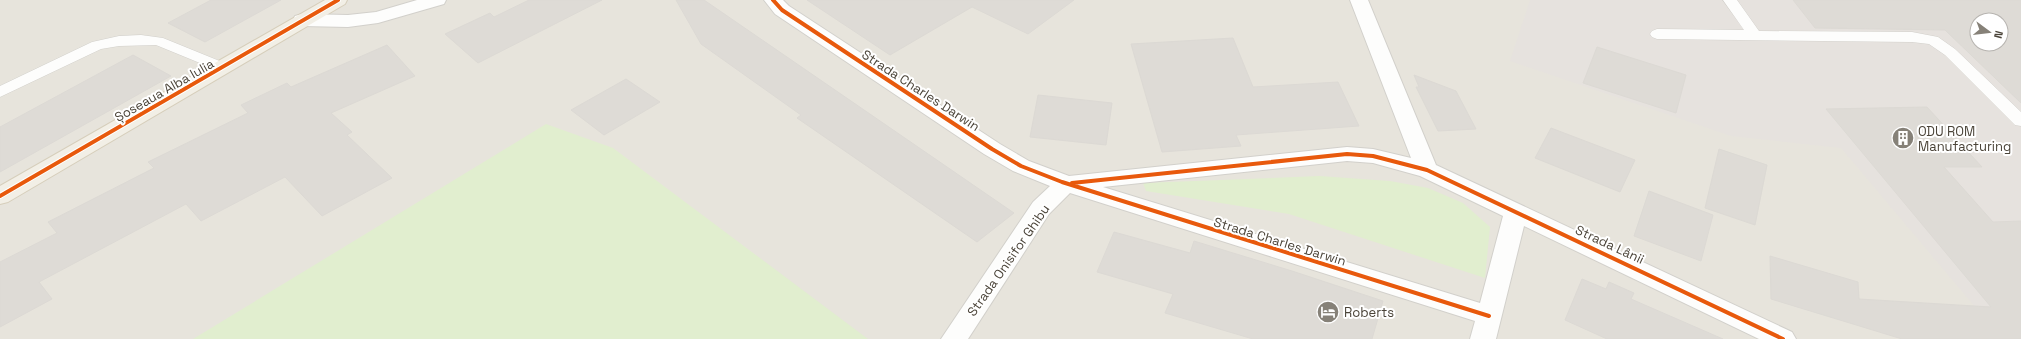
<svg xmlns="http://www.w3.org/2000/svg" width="2021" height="339" viewBox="0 0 2021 339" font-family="'Space Grotesk',sans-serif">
<rect width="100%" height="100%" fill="#f4f2ee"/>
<!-- residential -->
<path fill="#e7e4dc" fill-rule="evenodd" d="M 0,0 L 2021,0 L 2021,339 L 0,339 ZM 1977,20 L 2001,20 L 2001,44 L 1977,44 Z"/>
<!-- industrial -->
<path fill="#e6e2de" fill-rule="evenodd" d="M 1530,0 L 2021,0 L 2021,339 L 2002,339 L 1841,148 L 1731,136 L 1510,61 ZM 1977,20 L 2001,20 L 2001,44 L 1977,44 Z"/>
<!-- green -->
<path fill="#e1eecf" d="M 546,124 L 613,148 L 868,339 L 193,339 Z
M 1320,176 L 1390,181 L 1428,188 L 1463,203 L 1490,227 L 1485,278 L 1289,214 L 1146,191 L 1143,183 Z"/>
<!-- building -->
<path fill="#dedbd6" stroke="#dcd9d4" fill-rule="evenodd" d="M 211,0 L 281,0 L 205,42 L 168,23 Z
M 529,0 L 602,0 L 478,63 L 445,34 L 490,13 L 494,17 Z
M 676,0 L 704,0 L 1014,213 L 977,242 L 797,118 L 801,115 L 701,44 Z
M 807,0 L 1074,0 L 1028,34 L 972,7 L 890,55 Z
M 1793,0 L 2021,0 L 2021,103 L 1945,30 L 1815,28 ZM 1977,20 L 2001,20 L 2001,44 L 1977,44 Z
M 1233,38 L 1253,87 L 1338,82 L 1359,126 L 1236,135 L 1241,146 L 1162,152 L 1131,44 Z
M 387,45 L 415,76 L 331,113 L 352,132 L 347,135 L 392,178 L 322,216 L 285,177 L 201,221 L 186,204 L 39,282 L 52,299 L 0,327 L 0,262 L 57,233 L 48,222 L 154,168 L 148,162 L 248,113 L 241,105 L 287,83 L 291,87 Z
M 1597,47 L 1686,75 L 1676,113 L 1583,83 Z
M 133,55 L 171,76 L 0,172 L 0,127 Z
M 1414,75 L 1456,91 L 1476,129 L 1438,131 L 1416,87 L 1419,87 Z
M 626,79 L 660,102 L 604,135 L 571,110 Z
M 1038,95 L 1112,103 L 1106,145 L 1030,137 Z
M 1927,107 L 1982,167 L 1944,167 L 1993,222 L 2021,221 L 2021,339 L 1902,339 L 1771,299 L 1770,256 L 1858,282 L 1859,299 L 1991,307 L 1826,109 Z
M 1551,128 L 1635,160 L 1620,192 L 1535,158 Z
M 1719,149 L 1767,165 L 1755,225 L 1705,208 Z
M 1649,191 L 1713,215 L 1701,261 L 1634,236 Z
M 1114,232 L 1190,253 L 1194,241 L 1292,271 L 1383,301 L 1372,339 L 1253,339 L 1165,313 L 1173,294 L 1097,272 Z
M 1582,279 L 1606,289 L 1609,282 L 1634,293 L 1631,299 L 1723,339 L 1607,339 L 1565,320 Z"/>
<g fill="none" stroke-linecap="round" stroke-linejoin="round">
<!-- service casing -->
<g stroke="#d2d0cb" stroke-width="1">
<path id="service" d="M 1723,0 L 1737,0 L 1759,31 L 1912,32 L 1938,37 L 1955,49 L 2021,112 L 2021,126 L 2015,125 L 1945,55 L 1929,44 L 1912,42 L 1657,39 L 1652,37 L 1650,34 L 1652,31 L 1657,29 L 1744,30 Z
M 141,35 L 163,38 L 227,64 L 230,67 L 227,70 L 222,72 L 217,70 L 156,45 L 119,46 L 101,49 L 0,97 L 0,86 L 92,42 L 119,36 Z"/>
</g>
<!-- minor casing -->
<g stroke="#d2d0cb" stroke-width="2">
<path id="minor" d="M 417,0 L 446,0 L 444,4 L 378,23 L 348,27 L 302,26 L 295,24 L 293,20 L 295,16 L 302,14 L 348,15 L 376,12 Z
M 764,0 L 783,0 L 789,6 L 1000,144 L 1029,161 L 1069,176 L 1347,147 L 1373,149 L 1411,158 L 1350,0 L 1368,0 L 1436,165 L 1792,332 L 1796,339 L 1759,339 L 1524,226 L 1496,339 L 1470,339 L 1475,321 L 1070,193 L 1049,214 L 968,339 L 941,339 L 1033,202 L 1050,186 L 1013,171 L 984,154 L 775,14 ZM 1347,161 L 1373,163 L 1420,176 L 1503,216 L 1480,303 L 1103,187 Z"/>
</g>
<!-- primary casing -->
<g stroke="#d6cebb" stroke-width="2">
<path id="primary" d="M 325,0 L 347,0 L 345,4 L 8,202 L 0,204 L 0,186 Z"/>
</g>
<!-- service -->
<use href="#service" fill="#fdfdfc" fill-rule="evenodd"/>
<!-- minor -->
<use href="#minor" fill="#fdfdfc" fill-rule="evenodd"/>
<!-- primary -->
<use href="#primary" fill="#f2efe6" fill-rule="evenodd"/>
<!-- cycleway casing -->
<g stroke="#fff" stroke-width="6">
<path id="cycleway" d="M 773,0 L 782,10 L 992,149 L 1021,166 L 1062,182 L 1489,316
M 1072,183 L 1347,154 L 1373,156 L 1427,170 L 1783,339
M 0,196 L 338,0"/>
</g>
<!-- cycleway -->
<use href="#cycleway" stroke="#e8590c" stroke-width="4"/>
</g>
<!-- icons -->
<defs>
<g id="building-disc" transform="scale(1.15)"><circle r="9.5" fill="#868178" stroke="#fff"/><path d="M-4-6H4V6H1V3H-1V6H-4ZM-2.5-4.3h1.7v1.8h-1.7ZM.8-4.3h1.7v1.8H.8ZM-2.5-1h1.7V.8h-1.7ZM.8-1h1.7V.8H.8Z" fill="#fff"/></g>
<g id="hotel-disc" transform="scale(1.15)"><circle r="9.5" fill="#868178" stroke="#fff"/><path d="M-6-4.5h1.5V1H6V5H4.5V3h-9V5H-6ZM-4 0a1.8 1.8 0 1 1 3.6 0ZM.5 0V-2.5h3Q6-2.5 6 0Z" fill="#fff"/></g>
</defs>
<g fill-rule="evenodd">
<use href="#building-disc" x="1903" y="138"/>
<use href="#hotel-disc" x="1328" y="312"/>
</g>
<g text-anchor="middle" stroke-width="4" stroke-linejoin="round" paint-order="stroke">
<!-- street labels -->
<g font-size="13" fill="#4b4439" stroke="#fff">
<text transform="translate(164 90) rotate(-30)" y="5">Șoseaua Alba Iulia</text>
<text transform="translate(921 90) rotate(33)" y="5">Strada Charles Darwin</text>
<text transform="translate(1280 241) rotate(17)" y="5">Strada Charles Darwin</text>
<text transform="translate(1610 244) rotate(25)" y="5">Strada Lânii</text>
<text transform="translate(1008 260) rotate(-55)" y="5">Strada Onisifor Ghibu</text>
</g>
<!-- poi labels -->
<g font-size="13" fill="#4b4439" stroke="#fff" text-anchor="start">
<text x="1918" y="136">ODU ROM<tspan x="1918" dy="15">Manufacturing</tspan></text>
<text x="1344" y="317">Roberts</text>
</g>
</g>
<!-- north arrow -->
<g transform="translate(1989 32) rotate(105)"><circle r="19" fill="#ffffff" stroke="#b7b4b0"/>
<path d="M0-3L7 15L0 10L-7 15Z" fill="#868178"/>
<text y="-6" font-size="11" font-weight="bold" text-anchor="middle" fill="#4b4439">N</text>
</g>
</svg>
